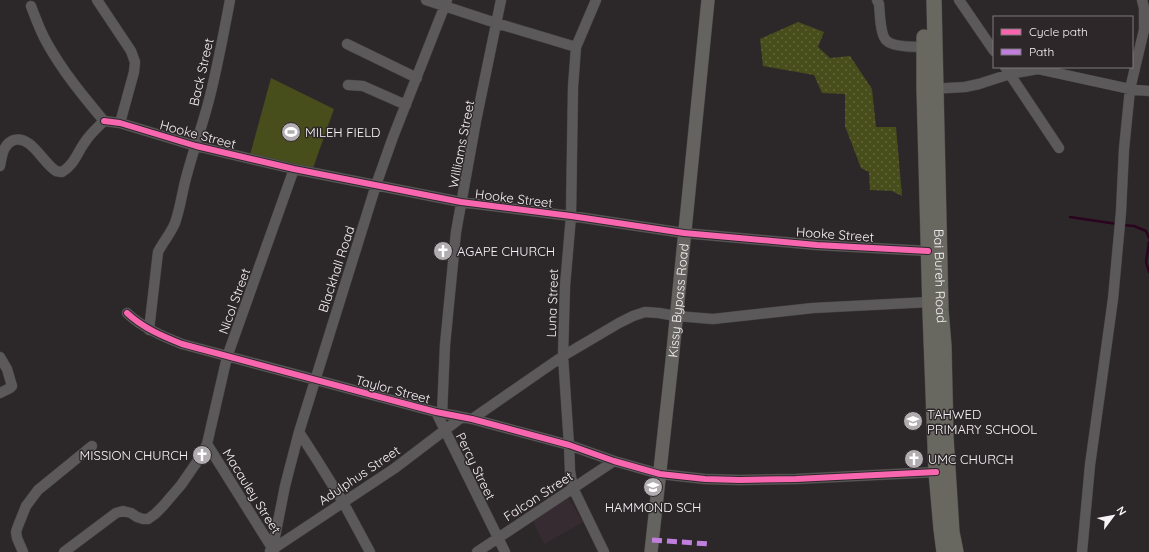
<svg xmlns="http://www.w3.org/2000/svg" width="1149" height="552" viewBox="0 0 1149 552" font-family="Quicksand,sans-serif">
<defs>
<pattern id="grass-dots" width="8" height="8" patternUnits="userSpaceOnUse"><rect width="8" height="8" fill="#474d1b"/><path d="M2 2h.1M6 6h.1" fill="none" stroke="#62673d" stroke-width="1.8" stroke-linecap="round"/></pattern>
</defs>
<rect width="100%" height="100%" fill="#2c282a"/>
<!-- built -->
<path fill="#372b32" d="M 567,496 L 583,522 L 544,544 L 532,519 Z"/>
<!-- grass -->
<path fill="url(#grass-dots)" d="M 798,22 L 824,32 L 818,47 L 830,58 L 850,56 L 872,89 L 876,127 L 896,127 L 902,196 L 892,191 L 870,190 L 869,172 L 861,168 L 845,126 L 845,94 L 822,93 L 814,75 L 763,66 L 760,39 Z"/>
<!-- garden -->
<path fill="#474d1b" d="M 271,78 L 334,109 L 312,171 L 250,155 Z"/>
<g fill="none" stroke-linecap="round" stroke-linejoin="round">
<!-- stream -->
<path stroke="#2a051d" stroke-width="2.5" d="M 1070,217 L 1117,224
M 1122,225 L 1134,226 L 1146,231 L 1149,238
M 1149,242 L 1146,262 L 1149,272"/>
<!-- minor casing -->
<g stroke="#464344" stroke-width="11">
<path id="minor" d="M 97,0 L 131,51 L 135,62 L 134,72 L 120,123
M 426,0 L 496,23 L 576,47
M 596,0 L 576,47 L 573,87 L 571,216 L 565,286 L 563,356 L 569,445 L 570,471 L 573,488 L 604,552
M 877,0 L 879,4 C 880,13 880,36 887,41 C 893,47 916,47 924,47
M 959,0 L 994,51
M 31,6 C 36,19 40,31 47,43 C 63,72 84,97 104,121
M 347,44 L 417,78
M 1005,67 L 1059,148
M 348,85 L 363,86 L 406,105
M 930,89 L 965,87 L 979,84 L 1010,74 L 1038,69 L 1130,89 L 1149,91
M 104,121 L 120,123 L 196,146 L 294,169 L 461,202 L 571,216 L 684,233 L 817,245 L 928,251
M 0,166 C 2,156 3,144 14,140 C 31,135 43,163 56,171 C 56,171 61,172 62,172 C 74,165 77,153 85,142 C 90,134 97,128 104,121
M 127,313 C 143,328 162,336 182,344 L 436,412 L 472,419 L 569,445 L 614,461 L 660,474 L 705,479 L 740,480 L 796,479 L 936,472
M 149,330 L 158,252 C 163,242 171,233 175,223 C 180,209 182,193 186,178 C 193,151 203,124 210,96 C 218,64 224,32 230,0
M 0,357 L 7,369 L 12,386 L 10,388 L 0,393
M 436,412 L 505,552
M 442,414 L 445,345 L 456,232 L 476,121 L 501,0
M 472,419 L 563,356 L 619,323 L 633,316 L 645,312 L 659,313 L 676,316 L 713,319 L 813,308 L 930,302
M 299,432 L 317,460 L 343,502 L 370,552
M 207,444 L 274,551
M 270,551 L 395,468 L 462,417
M 23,552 L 17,538 L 16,532 L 18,526 L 26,506 L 38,490 L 92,446
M 64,552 L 116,513 L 123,511 L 131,513 L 137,517 L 143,519 L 148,519 L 155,514 L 163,506 L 181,485 L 199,459 L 207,444 L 227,357 L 294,169
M 272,552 L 285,486 L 299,432 L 376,185 L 393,137 L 447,0
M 477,552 L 614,461
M 1082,552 L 1090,465 L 1113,299 L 1121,212 L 1124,149 L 1130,89 L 1144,30 L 1144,8 L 1142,0"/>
</g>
<!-- major casing -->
<g stroke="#464344" stroke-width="14">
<g id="major">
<path id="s1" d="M 651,552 L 672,361 L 708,0"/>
</g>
</g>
<!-- highway casing -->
<g stroke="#464344" stroke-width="16">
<g id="highway">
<path id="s2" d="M 934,0 L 941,310 L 944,346 L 946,437 L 952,532 L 956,552"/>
<path d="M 924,37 L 924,88 L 930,312 L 936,472 L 941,529 L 944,552"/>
</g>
</g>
<!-- minor -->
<use href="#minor" stroke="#5c595a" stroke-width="10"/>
<!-- major -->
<use href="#major" stroke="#64635f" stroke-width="13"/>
<!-- highway -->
<use href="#highway" stroke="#686860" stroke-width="15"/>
<!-- quiet -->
<path stroke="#c07fdc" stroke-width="5" stroke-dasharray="10 5" stroke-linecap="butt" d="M 652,540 L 709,544"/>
<!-- cycleway casing -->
<g stroke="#2d272a" stroke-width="8">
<path id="cycleway" d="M 104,121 L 120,123 L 196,146 L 294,169 L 461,202 L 571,216 L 684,233 L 817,245 L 928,251
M 127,313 C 143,328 162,336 182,344 L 436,412 L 472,419 L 569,445 L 614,461 L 660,474 L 705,479 L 740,480 L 796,479 L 936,472"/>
</g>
<!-- cycleway -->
<use href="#cycleway" stroke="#f766af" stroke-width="6"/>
</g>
<!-- icons -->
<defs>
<g id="stadium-disc" transform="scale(1)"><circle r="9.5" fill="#b1acaf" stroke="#2d272a"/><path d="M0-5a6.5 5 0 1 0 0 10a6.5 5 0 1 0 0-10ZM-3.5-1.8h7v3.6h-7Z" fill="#fff"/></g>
<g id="church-disc" transform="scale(1)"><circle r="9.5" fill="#b1acaf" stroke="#2d272a"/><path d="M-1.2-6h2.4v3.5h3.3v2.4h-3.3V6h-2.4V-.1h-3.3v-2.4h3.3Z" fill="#fff"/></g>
<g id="school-disc" transform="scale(1)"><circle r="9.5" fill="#b1acaf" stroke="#2d272a"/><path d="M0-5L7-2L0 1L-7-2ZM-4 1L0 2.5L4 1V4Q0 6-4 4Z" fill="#fff"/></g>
</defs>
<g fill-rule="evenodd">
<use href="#stadium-disc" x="291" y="132"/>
<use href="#church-disc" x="443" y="251"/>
<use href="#school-disc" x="913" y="421"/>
<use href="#church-disc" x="202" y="455"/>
<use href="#church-disc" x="914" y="459"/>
<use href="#school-disc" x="653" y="487"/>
</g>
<g text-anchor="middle" stroke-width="3" stroke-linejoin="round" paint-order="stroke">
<!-- street labels -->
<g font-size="13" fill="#f8f3f6" stroke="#2d272a">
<text transform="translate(201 72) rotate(-77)" y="5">Back Street</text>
<text transform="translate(198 134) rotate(15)" y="5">Hooke Street</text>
<text transform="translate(461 144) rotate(-79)" y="5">Williams Street</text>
<text transform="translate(514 198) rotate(7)" y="5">Hooke Street</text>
<text transform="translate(835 234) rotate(4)" y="5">Hooke Street</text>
<text transform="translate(336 269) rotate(-72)" y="5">Blackhall Road</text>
<text dy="5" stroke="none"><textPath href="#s2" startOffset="276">Bai Bureh Road</textPath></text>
<text dy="5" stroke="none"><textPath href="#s1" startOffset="253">Kissy Bypass Road</textPath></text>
<text transform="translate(234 301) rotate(-70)" y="5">Nicol Street</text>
<text transform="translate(552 303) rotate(-88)" y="5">Luna Street</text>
<text transform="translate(393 389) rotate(15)" y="5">Taylor Street</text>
<text transform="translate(476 466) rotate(64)" y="5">Percy Street</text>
<text transform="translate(359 475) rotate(-34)" y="5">Adulphus Street</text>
<text transform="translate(252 491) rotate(58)" y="5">Macauley Street</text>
<text transform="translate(538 496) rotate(-33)" y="5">Falcon Street</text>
</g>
<!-- poi labels -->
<g font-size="13" fill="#f8f3f6" stroke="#2d272a" text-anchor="start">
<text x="305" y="137">MILEH FIELD</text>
<text x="457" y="256">AGAPE CHURCH</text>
<text x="927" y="419">TAHWED<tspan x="927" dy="15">PRIMARY SCHOOL</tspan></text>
<text x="188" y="460" text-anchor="end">MISSION CHURCH</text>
<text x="928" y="464">UMC CHURCH</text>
<text x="653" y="512" text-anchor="middle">HAMMOND SCH</text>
</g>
</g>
<!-- legend -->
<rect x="993" y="16" width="140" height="52" fill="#2d272a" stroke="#7e797c"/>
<rect x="1001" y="29" width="20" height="6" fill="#f766af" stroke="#7e797c"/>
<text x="1029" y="36" font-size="12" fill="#f8f3f6">Cycle path</text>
<rect x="1001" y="49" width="20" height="6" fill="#c07fdc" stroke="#7e797c"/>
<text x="1029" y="56" font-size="12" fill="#f8f3f6">Path</text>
<!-- north arrow -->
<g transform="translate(1113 516) rotate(58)" stroke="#2d272a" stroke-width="3" paint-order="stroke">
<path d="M0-3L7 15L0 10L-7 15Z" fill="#f8f3f6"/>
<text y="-6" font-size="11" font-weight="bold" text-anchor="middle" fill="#f8f3f6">N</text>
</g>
</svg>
